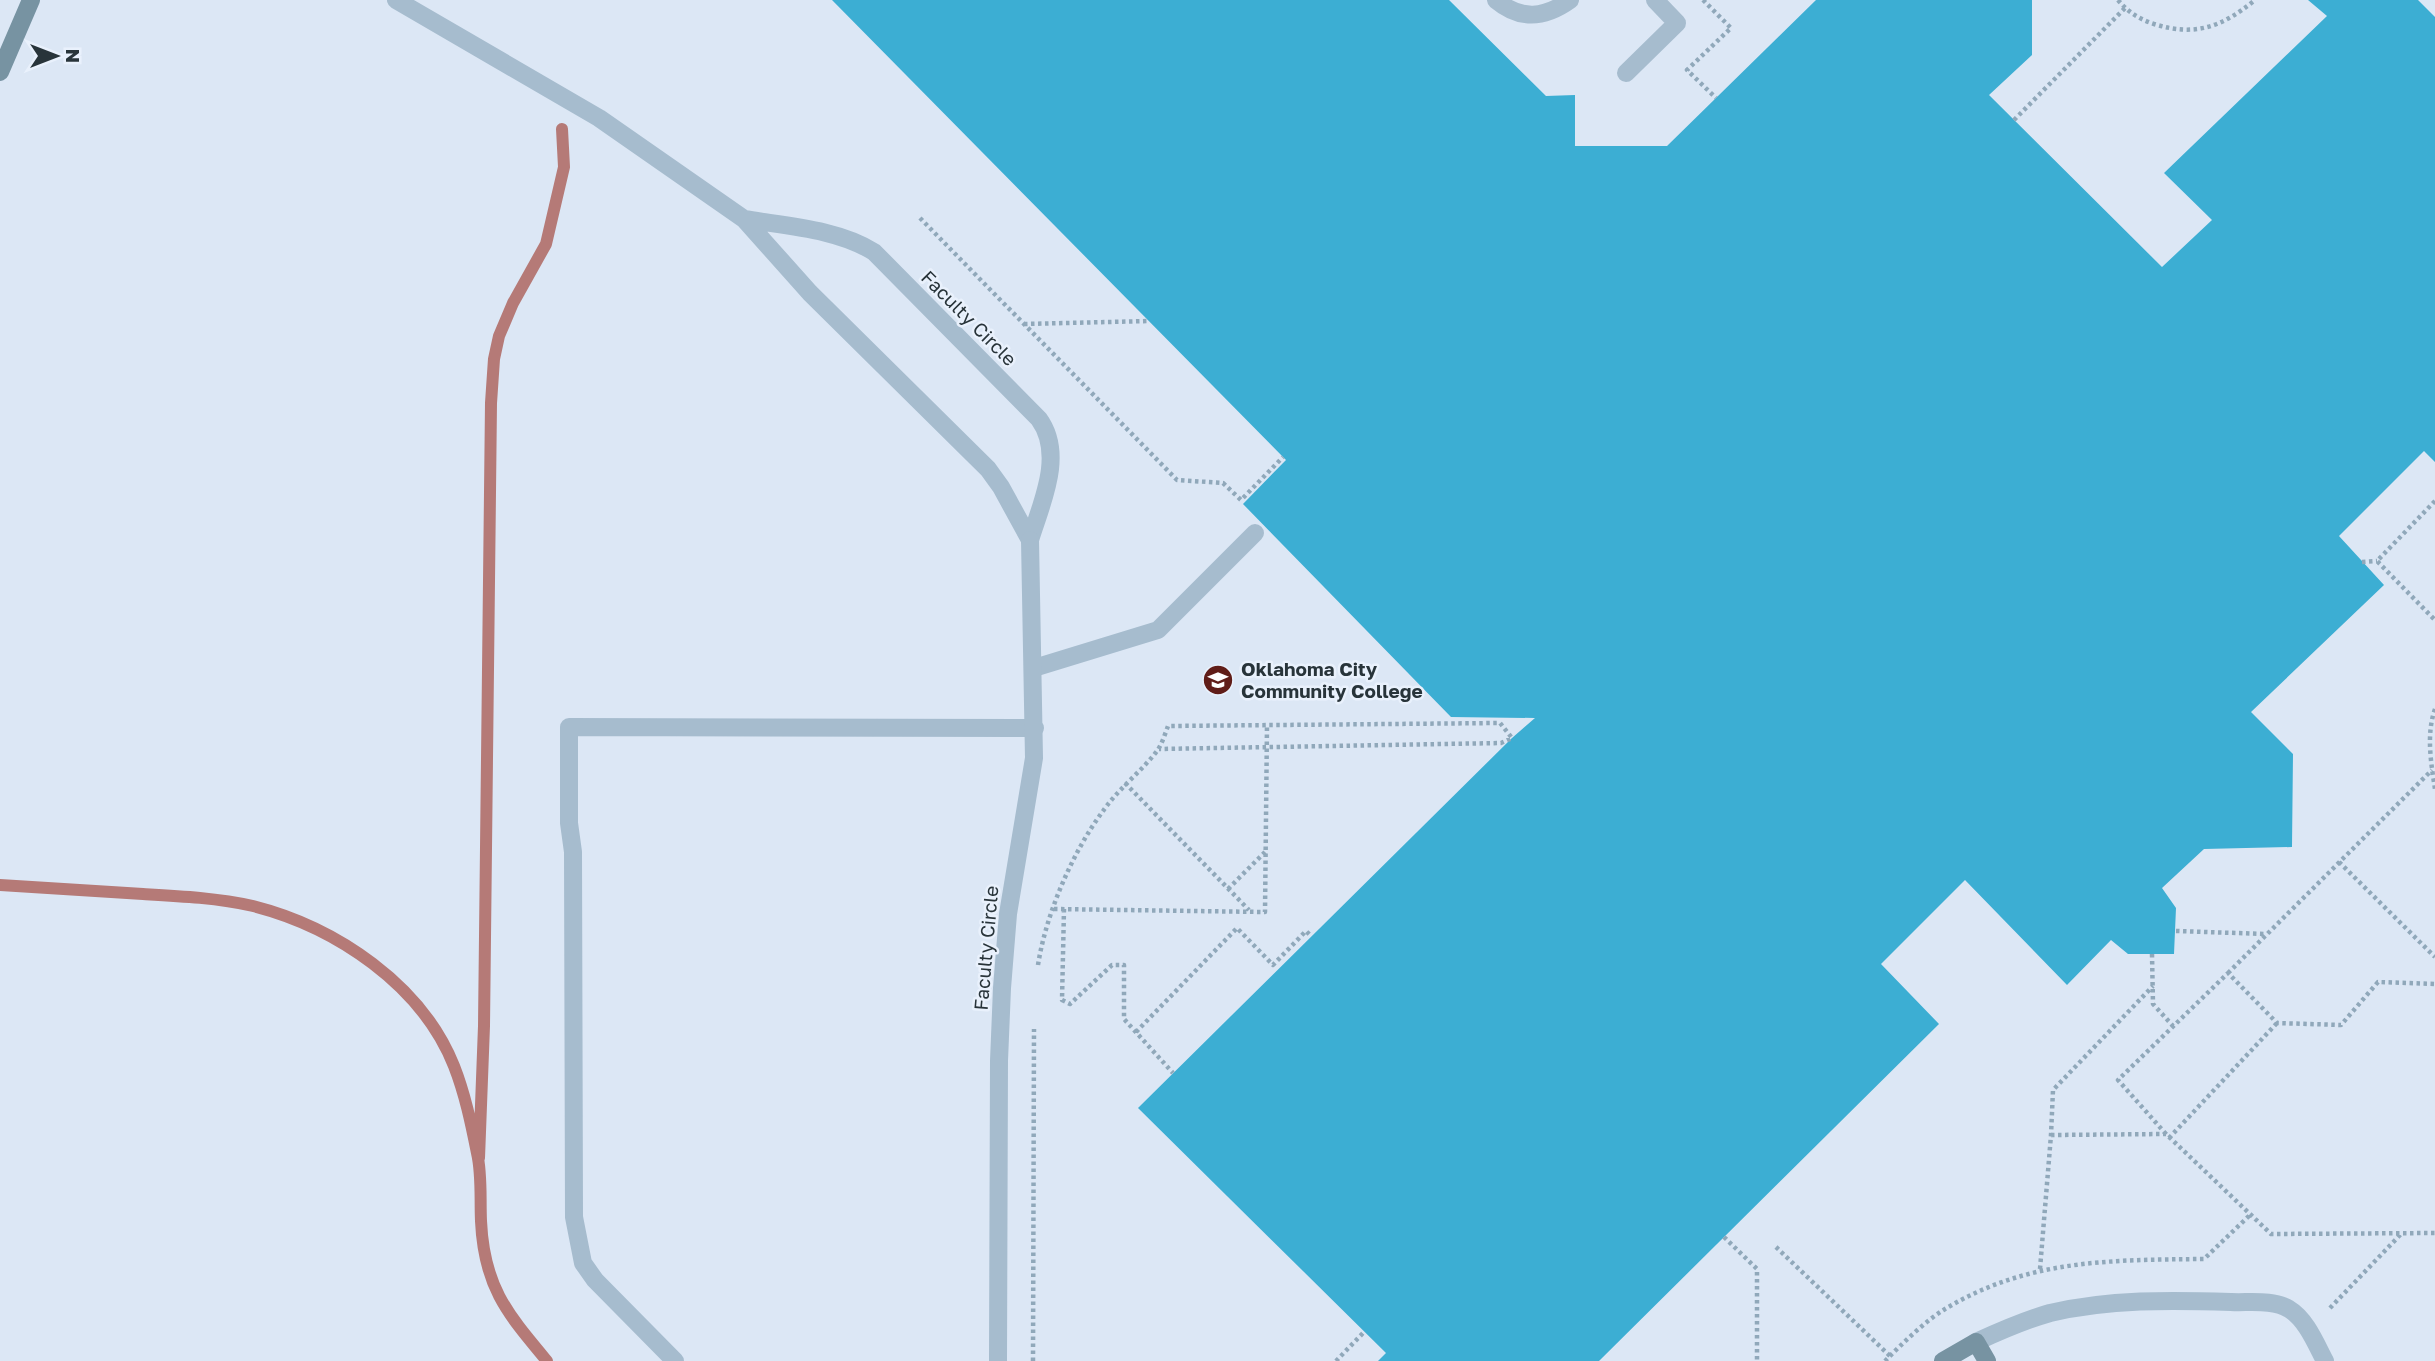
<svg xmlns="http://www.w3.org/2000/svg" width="2435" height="1361" viewBox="0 0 2435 1361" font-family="'Golos Text',sans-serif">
<rect width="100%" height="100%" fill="#dce7f5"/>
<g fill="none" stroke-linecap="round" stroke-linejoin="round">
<!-- stream -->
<path stroke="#b57a77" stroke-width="12" d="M 0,885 C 48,888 95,891 143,894 C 179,896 218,898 253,906 C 336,927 422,985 454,1066 C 465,1094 471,1123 477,1153 C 482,1174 480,1199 481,1221 C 484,1287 507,1313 547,1361
M 479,1158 L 484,1026 L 491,403 L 494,359 L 499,336 L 513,303 L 546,244 L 564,167 L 562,129"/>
</g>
<!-- building -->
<path fill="#3caed3" d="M 832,0 L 1449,0 L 1546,96 L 1575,95 L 1575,146 L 1667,146 L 1816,0 L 2032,0 L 2032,55 L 1989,95 L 2162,267 L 2212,220 L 2164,173 L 2327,16 L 2308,0 L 2418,0 L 2435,17 L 2435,462 L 2424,451 L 2339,536 L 2384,585 L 2251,712 L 2293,754 L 2292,847 L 2204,849 L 2162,888 L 2176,908 L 2174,954 L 2128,954 L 2111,940 L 2067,985 L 1965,880 L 1881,964 L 1939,1024 L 1599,1361 L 1378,1361 L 1386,1353 L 1138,1108 L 1512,738 L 1535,718 L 1451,717 L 1243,504 L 1286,460 Z"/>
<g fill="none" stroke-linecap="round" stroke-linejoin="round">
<!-- path -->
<path stroke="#90a8ba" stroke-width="4.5" stroke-dasharray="3.5 3.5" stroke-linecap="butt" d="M 1703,0 L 1731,28 L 1687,70 L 1716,98
M 2118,0 C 2128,12 2139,19 2154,24 C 2195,37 2222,27 2255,0
M 2014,120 L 2125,8
M 920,218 L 1177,480 L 1223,483 L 1241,500 L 1283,457
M 1024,324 L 1149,321
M 2435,501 L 2377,561 L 2435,620
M 2362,562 L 2377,561
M 2435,709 C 2426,734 2431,763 2435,789
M 1125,783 L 1249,910
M 2339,862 L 2435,957
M 1228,889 L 1265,852
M 1054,909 L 1265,912 L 1267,725
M 1064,909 L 1062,1000 L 1070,1004 L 1112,965 L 1124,965 L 1124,1019 L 1173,1073
M 2176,931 L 2266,934
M 2152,954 L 2153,1004 L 2173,1026
M 1038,965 C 1046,914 1072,853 1103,811 C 1119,788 1141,772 1157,751 C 1162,744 1165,734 1168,726 L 1500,723 L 1512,738 L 1501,743 L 1159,749
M 2228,973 L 2432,770
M 1136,1032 L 1237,928 L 1273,965 L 1306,931 L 1311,936
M 2166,1134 L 2118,1080 L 2228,973 L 2277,1023 L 2341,1025 L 2378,982 L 2435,984
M 2051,1135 L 2166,1134 L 2271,1234 L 2435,1233
M 2169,1138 L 2277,1023
M 1724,1237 L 1757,1269 L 1757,1361
M 1776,1247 L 1890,1356
M 2040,1269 L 2051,1135 L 2053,1090 L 2153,986
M 2330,1308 L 2402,1233
M 1033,1361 L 1034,1029
M 1336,1361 L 1364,1332
M 1885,1361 C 1903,1343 1924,1322 1945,1309 C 2028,1259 2111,1260 2204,1259 L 2251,1214"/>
<!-- lane -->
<path stroke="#a6bcce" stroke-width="18" d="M 396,0 L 599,118 L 744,219 L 810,293 L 988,469 L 1001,487 L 1030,540
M 1496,0 C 1521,21 1545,18 1570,0
M 1626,73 L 1677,23 L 1655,0
M 744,219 C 786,226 838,229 874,252 L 1039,419 C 1065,455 1041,504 1030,540
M 1034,668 L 1158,630 L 1255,533
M 1976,1342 C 2000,1331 2025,1320 2050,1313 C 2109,1299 2171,1300 2231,1302 C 2248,1303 2273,1299 2289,1309 C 2306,1319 2316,1344 2325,1361
M 675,1361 L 595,1280 L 583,1263 L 574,1217 L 573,852 L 569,823 L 569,727 L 1035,728"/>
<!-- street -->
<path stroke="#a6bcce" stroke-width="18" d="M 998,1361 L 999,1061 L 1002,988 L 1008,914 L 1034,758 L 1030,540"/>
<!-- secondary -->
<path stroke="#7793a2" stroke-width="18" d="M 0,72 L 31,0
M 1943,1361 L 1976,1342 L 1987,1361"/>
</g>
<!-- icons -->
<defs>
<g id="university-disc" transform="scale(1.575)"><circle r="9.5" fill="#601d18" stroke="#e9f1fc"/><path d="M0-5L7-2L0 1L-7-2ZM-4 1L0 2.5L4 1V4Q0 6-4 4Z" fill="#fff"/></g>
</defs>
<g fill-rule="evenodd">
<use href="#university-disc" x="1218" y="680"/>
</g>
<g text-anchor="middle" stroke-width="5" stroke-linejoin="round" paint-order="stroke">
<!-- street labels -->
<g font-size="19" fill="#28343a" stroke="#e9f1fc">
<text transform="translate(969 318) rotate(45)" y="7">Faculty Circle</text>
<text transform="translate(986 948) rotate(-85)" y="7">Faculty Circle</text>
</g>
<!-- poi labels -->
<g font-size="19" font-weight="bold" fill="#28343a" stroke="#e9f1fc" text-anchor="start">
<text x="1241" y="676">Oklahoma City<tspan x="1241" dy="22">Community College</tspan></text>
</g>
</g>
<!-- north arrow -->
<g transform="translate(56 56) rotate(90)" stroke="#e9f1fc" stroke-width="5" paint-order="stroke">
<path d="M0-5L12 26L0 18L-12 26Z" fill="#28343a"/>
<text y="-10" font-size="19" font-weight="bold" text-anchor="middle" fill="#28343a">N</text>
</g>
</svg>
